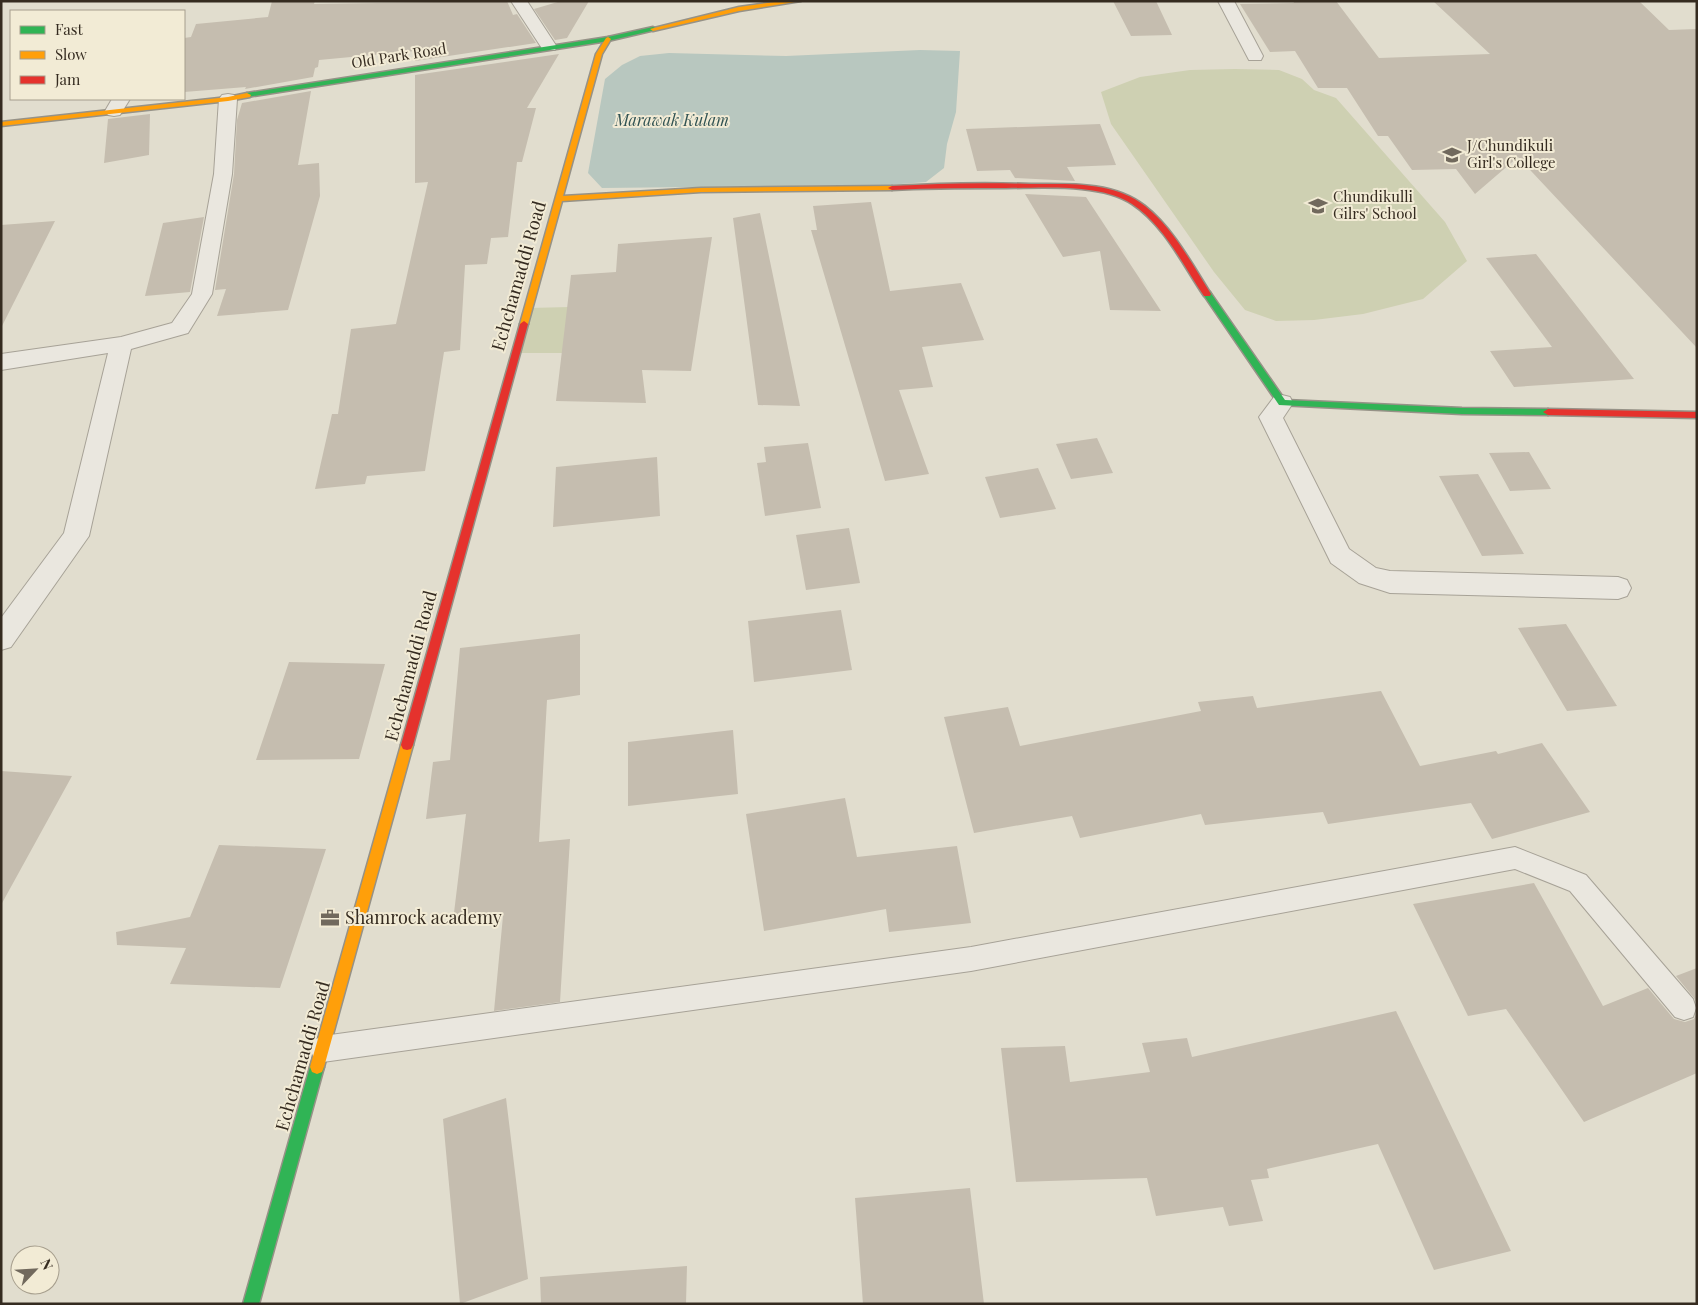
<svg xmlns="http://www.w3.org/2000/svg" width="1698" height="1305" viewBox="0 0 1698 1305" font-family="'Playfair Display',serif">
<rect width="100%" height="100%" fill="#e1ddce"/>
<!-- green -->
<path fill="#ced0b2" d="M 1235,69 L 1279,70 L 1302,79 L 1314,90 L 1336,98 L 1445,222 L 1467,261 L 1423,299 L 1363,314 L 1314,320 L 1276,321 L 1245,310 L 1214,272 L 1111,124 L 1101,92 L 1140,77 L 1190,70 Z
M 570,307 L 570,353 L 516,353 L 529,308 Z"/>
<!-- water -->
<path fill="#b8c7bf" d="M 920,50 L 960,51 L 956,112 L 947,144 L 944,168 L 926,182 L 888,185 L 602,188 L 588,173 L 605,79 L 622,65 L 640,56 L 669,53 L 786,56 Z"/>
<!-- building -->
<path fill="#c5bdaf" d="M 272,1 L 315,1 L 314,4 L 507,1 L 513,15 L 517,14 L 536,43 L 415,61 L 415,51 L 319,60 L 318,67 L 315,68 L 313,77 L 245,89 L 246,87 L 184,92 L 184,38 L 191,37 L 196,24 L 268,17 Z
M 561,1 L 589,1 L 567,38 L 555,40 L 534,9 Z
M 1113,1 L 1156,1 L 1172,35 L 1131,36 Z
M 1293,1 L 1336,1 L 1379,58 L 1490,54 L 1433,1 L 1639,1 L 1669,30 L 1697,29 L 1697,348 L 1518,157 L 1475,194 L 1456,169 L 1412,170 L 1388,136 L 1378,136 L 1347,88 L 1318,88 L 1295,51 L 1270,52 L 1240,4 L 1294,3 Z
M 559,54 L 527,108 L 536,108 L 522,162 L 517,162 L 508,237 L 491,238 L 487,264 L 465,265 L 460,350 L 444,352 L 425,471 L 367,476 L 365,484 L 315,489 L 332,414 L 338,414 L 351,329 L 396,324 L 428,182 L 415,183 L 415,75 Z
M 311,91 L 298,165 L 319,163 L 320,196 L 288,310 L 217,316 L 226,289 L 215,290 L 234,174 L 237,120 L 242,103 Z
M 150,114 L 149,155 L 104,163 L 108,119 Z
M 1100,124 L 1116,165 L 1067,167 L 1075,181 L 1015,178 L 1010,170 L 977,171 L 966,129 Z
M 1025,194 L 1086,197 L 1161,311 L 1110,310 L 1100,251 L 1063,257 Z
M 871,202 L 890,291 L 961,283 L 984,340 L 922,347 L 933,387 L 899,390 L 929,474 L 885,481 L 811,230 L 817,230 L 813,206 Z
M 760,213 L 800,406 L 758,405 L 733,218 Z
M 204,217 L 190,292 L 145,296 L 163,223 Z
M 55,221 L 1,328 L 1,225 Z
M 712,237 L 691,371 L 642,370 L 646,403 L 556,401 L 571,275 L 616,272 L 618,244 Z
M 1536,254 L 1634,379 L 1514,387 L 1490,351 L 1552,347 L 1486,258 Z
M 1097,438 L 1113,473 L 1071,479 L 1056,444 Z
M 808,443 L 821,508 L 765,516 L 757,463 L 766,462 L 764,447 Z
M 1529,452 L 1551,489 L 1510,491 L 1489,453 Z
M 657,457 L 660,516 L 553,527 L 556,467 Z
M 1038,468 L 1056,509 L 1000,518 L 985,477 Z
M 1478,474 L 1524,554 L 1482,556 L 1439,476 Z
M 849,528 L 860,583 L 806,590 L 796,535 Z
M 841,610 L 852,670 L 754,682 L 748,621 Z
M 1566,624 L 1617,706 L 1567,711 L 1518,628 Z
M 580,634 L 580,695 L 547,700 L 539,842 L 570,839 L 560,1002 L 494,1011 L 503,916 L 453,921 L 466,814 L 426,819 L 433,762 L 450,760 L 460,648 Z
M 289,662 L 385,664 L 359,759 L 256,760 Z
M 1381,691 L 1420,766 L 1496,751 L 1498,754 L 1542,743 L 1590,812 L 1492,839 L 1471,803 L 1328,824 L 1323,812 L 1205,825 L 1201,814 L 1080,838 L 1072,816 L 974,833 L 944,717 L 1008,707 L 1020,746 L 1201,711 L 1198,702 L 1253,696 L 1257,708 Z
M 733,730 L 738,794 L 628,806 L 628,742 Z
M 1,771 L 72,776 L 1,905 Z
M 845,798 L 857,857 L 957,846 L 971,923 L 889,932 L 886,909 L 764,931 L 746,814 Z
M 219,845 L 326,849 L 280,988 L 170,984 L 186,948 L 117,945 L 116,932 L 190,917 Z
M 1534,883 L 1603,1006 L 1648,988 L 1674,1019 L 1685,1022 L 1694,1019 L 1697,1012 L 1697,1073 L 1584,1122 L 1506,1009 L 1468,1016 L 1413,904 Z
M 1697,968 L 1697,1004 L 1694,998 L 1676,976 Z
M 1396,1011 L 1511,1251 L 1434,1270 L 1378,1144 L 1267,1169 L 1269,1178 L 1251,1180 L 1263,1221 L 1229,1226 L 1223,1207 L 1156,1216 L 1147,1178 L 1016,1182 L 1001,1048 L 1065,1046 L 1070,1082 L 1150,1072 L 1142,1043 L 1187,1038 L 1192,1057 Z
M 506,1098 L 528,1279 L 460,1304 L 443,1119 Z
M 970,1188 L 984,1304 L 863,1304 L 855,1198 Z
M 687,1266 L 686,1304 L 541,1304 L 540,1277 Z"/>
<g fill="none" stroke-linecap="round" stroke-linejoin="round">
<!-- lane casing -->
<g stroke="#a7a297" stroke-width="2">
<path id="lane" d="M 1515,847 L 1586,875 L 1693,999 L 1696,1008 L 1693,1017 L 1684,1020 L 1675,1017 L 1570,891 L 1515,869 L 971,971 L 323,1062 L 314,1058 L 310,1049 L 314,1040 L 323,1036 L 971,947 Z"/>
</g>
<!-- street casing -->
<g stroke="#a7a297" stroke-width="2">
<path id="street" d="M 511,1 L 527,1 L 557,47 L 555,50 L 543,50 Z
M 1218,1 L 1234,1 L 1263,56 L 1261,60 L 1249,60 Z
M 228,94 L 234,95 L 237,99 L 232,174 L 212,294 L 188,333 L 131,349 L 89,536 L 11,647 L 1,650 L 1,618 L 64,533 L 108,353 L 1,370 L 1,354 L 121,337 L 172,323 L 192,294 L 214,174 L 219,99 L 222,95 Z
M 112,99 L 130,99 L 120,115 L 114,116 L 108,115 L 105,111 Z
M 1282,395 L 1290,397 L 1293,403 L 1283,418 L 1349,549 L 1376,568 L 1390,571 L 1618,577 L 1627,580 L 1631,588 L 1627,596 L 1618,599 L 1390,593 L 1359,583 L 1331,563 L 1259,417 L 1274,397 Z"/>
</g>
<!-- fast casing -->
<g stroke="#969287" stroke-width="3">
<path id="fast" d="M 653,27 L 655,28 L 655,30 L 608,41 L 247,97 L 243,95 L 247,93 L 608,37 Z
M 1207,291 L 1210,292 L 1285,400 L 1462,408 L 1548,409 L 1553,412 L 1548,415 L 1462,414 L 1279,405 L 1203,294 Z
M 317,1060 L 322,1062 L 324,1067 L 259,1304 L 243,1304 L 310,1067 L 312,1062 Z"/>
</g>
<!-- slow casing -->
<g stroke="#969287" stroke-width="3">
<path id="slow" d="M 782,1 L 801,1 L 739,11 L 653,31 L 650,29 L 739,7 Z
M 608,37 L 611,39 L 602,54 L 563,196 L 701,188 L 892,186 L 896,188 L 892,190 L 701,192 L 562,201 L 528,324 L 524,327 L 521,326 L 520,324 L 596,54 L 606,38 Z
M 247,93 L 251,95 L 250,97 L 228,101 L 1,126 L 1,122 L 228,97 Z
M 407,740 L 411,741 L 413,745 L 324,1067 L 322,1072 L 317,1074 L 312,1072 L 310,1067 L 401,745 L 403,741 Z"/>
</g>
<!-- jam casing -->
<g stroke="#969287" stroke-width="3">
<path id="jam" d="M 939,184 C 970,183 1000,183 1031,184 C 1068,184 1114,181 1145,206 C 1173,228 1192,264 1211,294 L 1210,296 L 1204,296 C 1183,265 1164,225 1132,204 C 1101,183 1042,188 1006,188 C 968,188 930,188 892,190 L 888,188 L 892,186 Z
M 524,321 L 528,324 L 413,745 L 411,749 L 407,750 L 403,749 L 401,745 L 520,324 Z
M 1548,409 L 1697,412 L 1697,418 L 1548,415 L 1543,412 Z"/>
</g>
<!-- lane -->
<use href="#lane" fill="#eae7df" fill-rule="evenodd"/>
<!-- street -->
<use href="#street" fill="#eae7df" fill-rule="evenodd"/>
<!-- fast -->
<use href="#fast" fill="#30b455" fill-rule="evenodd"/>
<!-- slow -->
<use href="#slow" fill="#ff9f0a" fill-rule="evenodd"/>
<!-- jam -->
<use href="#jam" fill="#e5322d" fill-rule="evenodd"/>
</g>
<!-- icons -->
<defs>
<g id="school-bare" transform="scale(1.5)"><path d="M0-5L7-2L0 1L-7-2ZM-4 1L0 2.5L4 1V4Q0 6-4 4Z" fill="#71695d" stroke="#f2ebd5" stroke-width="2.5" paint-order="stroke"/></g>
<g id="office-bare" transform="scale(1.5)"><path d="M-6-3h4V-5.5h4V-3h4V5H-6ZM-1-4.5V-3h2v-1.5ZM-6 0V1H6V0Z" fill="#71695d" stroke="#f2ebd5" stroke-width="2.5" paint-order="stroke"/></g>
</defs>
<g fill-rule="evenodd">
<use href="#school-bare" x="1452" y="155"/>
<use href="#school-bare" x="1318" y="206"/>
<use href="#office-bare" x="330" y="918"/>
</g>
<g text-anchor="middle" stroke-width="4" stroke-linejoin="round" paint-order="stroke">
<!-- far-street labels -->
<g font-size="15" fill="#352b20" stroke="#f2ebd5">
<text transform="translate(399 56) rotate(-9)" y="5">Old Park Road</text>
</g>
<!-- far-poi labels -->
<g font-size="15" fill="#352b20" stroke="#f2ebd5" text-anchor="start">
<text x="1467" y="151">J/Chundikuli<tspan x="1467" dy="17">Girl's College</tspan></text>
<text x="1333" y="202">Chundikulli<tspan x="1333" dy="17">Gilrs' School</tspan></text>
</g>
<!-- far-water labels -->
<g font-size="16" font-style="italic" fill="#315353" stroke="#f2ebd5">
<text x="672" y="126">Marawak Kulam</text>
</g>
<!-- street labels -->
<g font-size="18" fill="#352b20" stroke="#f2ebd5">
<text transform="translate(519 276) rotate(-74)" y="6">Echchamaddi Road</text>
<text transform="translate(411 666) rotate(-75)" y="6">Echchamaddi Road</text>
<text transform="translate(303 1056) rotate(-74)" y="6">Echchamaddi Road</text>
</g>
<!-- poi labels -->
<g font-size="18" fill="#352b20" stroke="#f2ebd5" text-anchor="start">
<text x="345" y="924">Shamrock academy</text>
</g>
</g>
<!-- border -->
<rect width="1698" height="1305" fill="none" stroke="#352b20" stroke-width="5"/>
<!-- legend -->
<rect x="10" y="10" width="175" height="90" fill="#f2ebd5" stroke="#a69e8d"/>
<rect x="20" y="26" width="25" height="8" fill="#30b455" stroke="#a69e8d"/>
<text x="55" y="35" font-size="15" fill="#352b20">Fast</text>
<rect x="20" y="51" width="25" height="8" fill="#ff9f0a" stroke="#a69e8d"/>
<text x="55" y="60" font-size="15" fill="#352b20">Slow</text>
<rect x="20" y="76" width="25" height="8" fill="#e5322d" stroke="#a69e8d"/>
<text x="55" y="85" font-size="15" fill="#352b20">Jam</text>
<!-- north arrow -->
<g transform="translate(35 1270) rotate(65)"><circle r="24" fill="#f2ebd5" stroke="#a69e8d"/>
<path d="M0-4L9 19L0 12L-9 19Z" fill="#71695d"/>
<text y="-8" font-size="14" font-weight="bold" text-anchor="middle" fill="#352b20">N</text>
</g>
</svg>
